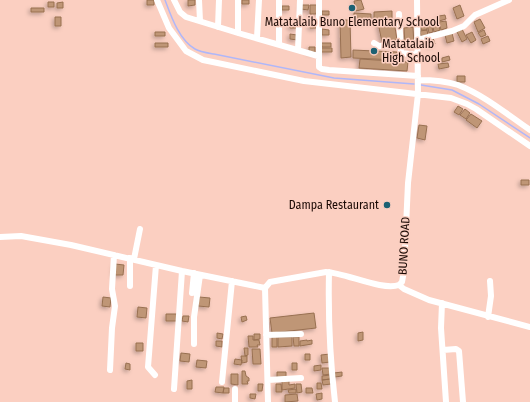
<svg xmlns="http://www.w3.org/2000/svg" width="530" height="402" viewBox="0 0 530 402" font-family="'Fira Sans Condensed',sans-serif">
<defs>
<filter id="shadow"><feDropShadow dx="-2" dy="2" stdDeviation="2" flood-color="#0004"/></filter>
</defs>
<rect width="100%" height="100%" fill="#fbcfc1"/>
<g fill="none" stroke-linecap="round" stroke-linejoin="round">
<!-- stream -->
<path stroke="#afb7f9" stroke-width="1.5" d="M 165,0 C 171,16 179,40 195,49 C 200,52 208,53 214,54 L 334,78 L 414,84
M 421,85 L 452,90 L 479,104 L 530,138"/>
</g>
<!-- building -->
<path fill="#bf9676" stroke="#987051" filter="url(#shadow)" d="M 147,0 L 154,0 L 154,5 L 147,5 Z
M 188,0 L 195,0 L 195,5 L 188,6 Z
M 242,0 L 249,0 L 249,4 L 242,4 Z
M 361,0 L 364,9 L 356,11 L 354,1 Z
M 48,2 L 54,2 L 54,7 L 48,7 Z
M 63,2 L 63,8 L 57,8 L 57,3 Z
M 302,5 L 309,5 L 308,10 L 301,9 Z
M 310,5 L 318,5 L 316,14 L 310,14 Z
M 460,5 L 464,16 L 457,19 L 453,8 Z
M 282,6 L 289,6 L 289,10 L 282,10 Z
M 31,8 L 44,8 L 44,12 L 31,12 Z
M 322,11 L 329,11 L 329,15 L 322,15 Z
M 392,11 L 392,21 L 374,21 L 374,12 Z
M 354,13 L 371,14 L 371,21 L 354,21 Z
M 445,15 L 446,19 L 439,21 L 439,16 Z
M 55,17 L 61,17 L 61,26 L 55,26 Z
M 480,19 L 485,28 L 478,32 L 474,22 Z
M 340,20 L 350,20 L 351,57 L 341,58 Z
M 394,21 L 397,40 L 382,42 L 378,23 Z
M 438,21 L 440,30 L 434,32 L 432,23 Z
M 446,21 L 447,28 L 441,30 L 439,22 Z
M 431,23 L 433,32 L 429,33 L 427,24 Z
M 290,24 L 297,24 L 297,28 L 290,28 Z
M 310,24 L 317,24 L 317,28 L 310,28 Z
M 421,24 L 427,24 L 427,30 L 421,30 Z
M 413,27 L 414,45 L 405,45 L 404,28 Z
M 322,29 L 329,30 L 329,35 L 322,35 Z
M 462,29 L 467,39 L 462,42 L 457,32 Z
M 427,30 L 428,35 L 421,36 L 420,31 Z
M 484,30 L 486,35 L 481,37 L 478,33 Z
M 155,32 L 165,32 L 165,36 L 155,36 Z
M 472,32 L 476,40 L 471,43 L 466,35 Z
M 452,33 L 454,41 L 447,43 L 445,35 Z
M 290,34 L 297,35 L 297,40 L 290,39 Z
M 488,36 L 490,41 L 483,44 L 481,39 Z
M 433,38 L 435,44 L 429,46 L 427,39 Z
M 155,43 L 168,43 L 168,47 L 155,47 Z
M 321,43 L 331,43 L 331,47 L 322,47 Z
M 309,47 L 315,47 L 315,52 L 309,52 Z
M 321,48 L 332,48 L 332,52 L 321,52 Z
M 353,50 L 397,52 L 396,60 L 353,58 Z
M 449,56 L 450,60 L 442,62 L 442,58 Z
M 360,59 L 408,62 L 407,71 L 359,68 Z
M 448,63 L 449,67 L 439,69 L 438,64 Z
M 457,76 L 465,76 L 465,82 L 457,82 Z
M 458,106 L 463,109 L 459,115 L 454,112 Z
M 465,109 L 470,113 L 466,119 L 460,115 Z
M 471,114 L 482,121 L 477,128 L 466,120 Z
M 419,125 L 427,126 L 425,140 L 417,138 Z
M 521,180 L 529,180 L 529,185 L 521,185 Z
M 115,264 L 124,265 L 123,275 L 114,275 Z
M 103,297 L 111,298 L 110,307 L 102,306 Z
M 199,297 L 210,298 L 209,307 L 198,306 Z
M 138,307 L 147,308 L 146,318 L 137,317 Z
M 314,313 L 316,328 L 272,333 L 270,318 Z
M 166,314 L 178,314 L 177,321 L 166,321 Z
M 183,316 L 189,316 L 188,322 L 182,321 Z
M 246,316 L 247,320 L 242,322 L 241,317 Z
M 363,332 L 363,340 L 358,341 L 358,333 Z
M 217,333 L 223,334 L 222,339 L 217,338 Z
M 254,334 L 260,334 L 260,339 L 254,340 Z
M 248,336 L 253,336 L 253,340 L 259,340 L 260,345 L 257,345 L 258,347 L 249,347 Z
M 277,336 L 277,347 L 272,347 L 272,337 Z
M 278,337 L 292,337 L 292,346 L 278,347 Z
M 293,337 L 299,337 L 299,346 L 294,346 Z
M 307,340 L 307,341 L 312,340 L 312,344 L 300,346 L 300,341 Z
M 216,341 L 222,341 L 222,347 L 216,346 Z
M 136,343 L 143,343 L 143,351 L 136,351 Z
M 244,348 L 248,348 L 248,355 L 245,356 Z
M 252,349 L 260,349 L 261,364 L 253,364 Z
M 181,353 L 190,354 L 189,362 L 180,361 Z
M 305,354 L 310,354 L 310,360 L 305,360 Z
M 330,354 L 330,362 L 322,363 L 321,355 Z
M 241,356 L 247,356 L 247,362 L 242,363 Z
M 235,359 L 242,360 L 241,365 L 234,364 Z
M 197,360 L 207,361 L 206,368 L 196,367 Z
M 126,363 L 130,364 L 130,370 L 125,369 Z
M 292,363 L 297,363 L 297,370 L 292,370 Z
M 321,365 L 321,370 L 314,371 L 314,366 Z
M 322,368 L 331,368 L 331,374 L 323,375 Z
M 242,371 L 245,371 L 246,376 L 249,378 L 249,381 L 247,381 L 248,384 L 242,384 Z
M 277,372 L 286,372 L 286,378 L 277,378 Z
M 342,372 L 342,376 L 335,377 L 334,373 Z
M 231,374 L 238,374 L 238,385 L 231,384 Z
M 330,375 L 330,379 L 322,380 L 322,376 Z
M 331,379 L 331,384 L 323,385 L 322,380 Z
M 192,380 L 192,389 L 187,389 L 187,381 Z
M 282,380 L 289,380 L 289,385 L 295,384 L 295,388 L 282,390 Z
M 317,383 L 321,383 L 322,389 L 317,389 Z
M 258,384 L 263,384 L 262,391 L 258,391 Z
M 276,384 L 281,384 L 282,392 L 276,392 Z
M 296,384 L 301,384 L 302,392 L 297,393 Z
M 216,387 L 224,387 L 223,393 L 215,392 Z
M 224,388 L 229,388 L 229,393 L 223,393 Z
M 306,388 L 312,388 L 313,393 L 306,393 Z
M 296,389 L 296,393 L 289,393 L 288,390 Z
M 322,393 L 322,399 L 317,400 L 316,394 Z
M 250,394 L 256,394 L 255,399 L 250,398 Z
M 297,394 L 298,401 L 285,402 L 285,395 Z"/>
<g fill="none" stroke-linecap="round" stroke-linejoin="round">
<!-- minor -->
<path stroke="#fff" stroke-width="6" d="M 157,0 L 169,28 L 186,51 L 203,60 L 304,81 L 451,98 L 467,104 L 476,109 L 530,146
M 174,0 L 180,12 L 186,17 L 238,33 L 318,56
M 199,0 L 200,21
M 238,0 L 238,33
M 319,0 L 319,67 L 322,69 L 329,70 L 418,76
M 399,14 L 401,53 L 418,55
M 218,27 L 219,0
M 257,38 L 259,0
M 417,40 L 452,31 L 464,26 L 475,15 L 509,0
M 374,43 L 379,46 L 400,45
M 279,44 L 279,0
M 298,50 L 300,0
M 418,80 C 431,80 446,81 458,85 C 484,95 508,115 530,130
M 0,237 L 21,236 L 71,245 L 182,271 L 265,288
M 134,259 L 140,229
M 329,272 C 328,316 330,359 335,402
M 399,285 L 404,289 L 429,300 L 530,327
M 130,286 L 130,258
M 192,293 L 194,273
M 442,303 L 441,328 L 446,402
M 488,317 L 491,296 L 490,281
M 266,335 L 301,334
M 194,344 L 194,317 L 200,275
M 443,350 L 456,349 L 459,351 L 463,402
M 110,370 L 112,328 L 115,306 L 112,289 L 114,255
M 155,375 L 148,367 L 156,265
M 268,380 L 301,378
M 222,382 L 232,281
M 174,389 L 182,271
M 235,389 L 235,402
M 268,402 L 265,288 L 270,282 L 326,272 C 346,273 382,291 399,285 L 402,282 L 404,271 L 408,183 L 418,94 L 417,0"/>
</g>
<!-- markers -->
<g fill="#1c6173" stroke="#fbcfc1" stroke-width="1.5">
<circle cx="352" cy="8" r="4"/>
<circle cx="374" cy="51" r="4"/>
<circle cx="387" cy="205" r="4"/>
</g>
<g text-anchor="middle" stroke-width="3" stroke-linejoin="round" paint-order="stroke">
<!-- poi labels -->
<g font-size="12" fill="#1a0904" stroke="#fbcfc1">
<text x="352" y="26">Matatalaib Buno Elementary School</text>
<text x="382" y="48" text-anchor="start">Matatalaib<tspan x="382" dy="14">High School</tspan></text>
<text x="379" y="209" text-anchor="end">Dampa Restaurant</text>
</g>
<!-- street labels -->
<g font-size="12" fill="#1a0904" stroke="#fbcfc1">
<text transform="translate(404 246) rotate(-87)" y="4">BUNO ROAD</text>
</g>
</g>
</svg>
